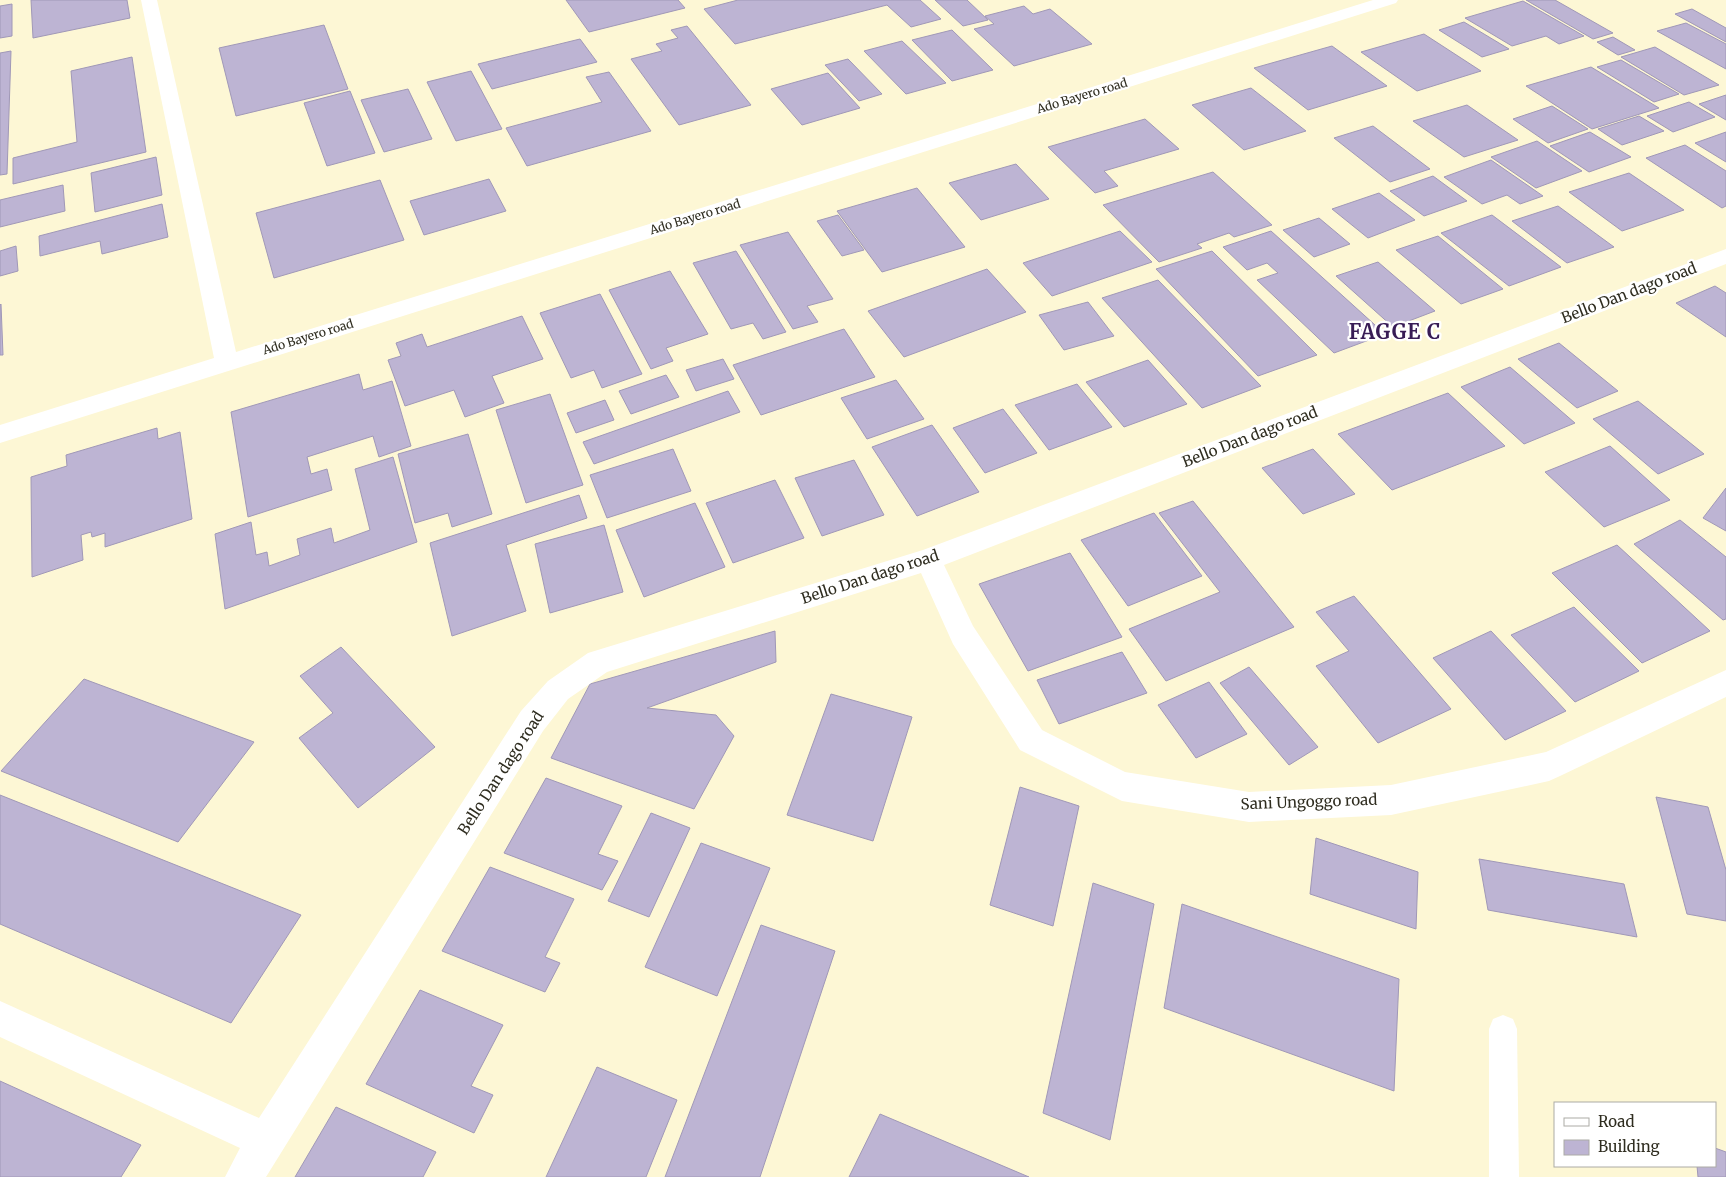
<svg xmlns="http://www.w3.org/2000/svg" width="1726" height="1177" viewBox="0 0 1726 1177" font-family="Merriweather,serif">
<rect width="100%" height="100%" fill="#fdf7d5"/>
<!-- building -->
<path fill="#bdb4d3" stroke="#a098b7" d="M 31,0 L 127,0 L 130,18 L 33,38 Z
M 566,0 L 678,0 L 685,8 L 589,32 Z
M 738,0 L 920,0 L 941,19 L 911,27 L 887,5 L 735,44 L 704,9 Z
M 935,0 L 967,0 L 988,20 L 963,26 Z
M 1526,0 L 1555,0 L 1613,33 L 1593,39 Z
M 1523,1 L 1584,36 L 1559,44 L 1546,36 L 1512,46 L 1465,18 Z
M 12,4 L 12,36 L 0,38 L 0,6 Z
M 1024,6 L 1033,14 L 1050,9 L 1092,44 L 1014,66 L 974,29 L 994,24 L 985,16 Z
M 1692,9 L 1726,28 L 1726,42 L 1675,14 Z
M 1464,22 L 1509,49 L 1482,57 L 1439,30 Z
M 1686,23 L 1726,44 L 1726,69 L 1657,31 Z
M 324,25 L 348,89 L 236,116 L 219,48 Z
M 687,26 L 751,105 L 679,125 L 631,59 L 662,51 L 656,44 L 678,38 L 671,30 Z
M 952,30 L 993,70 L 952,81 L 912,40 Z
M 1424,34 L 1481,71 L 1417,91 L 1361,52 Z
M 1613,37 L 1635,50 L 1618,55 L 1597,42 Z
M 580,39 L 597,62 L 492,89 L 478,64 Z
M 902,41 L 946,83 L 906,94 L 864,51 Z
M 1332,46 L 1387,86 L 1308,110 L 1254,68 Z
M 1655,47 L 1719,85 L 1684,95 L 1621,57 Z
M 11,51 L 7,174 L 0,175 L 0,53 Z
M 132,57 L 146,152 L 13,184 L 13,158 L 77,142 L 71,71 Z
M 848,59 L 882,94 L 859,101 L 825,65 Z
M 1621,60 L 1679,94 L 1654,102 L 1597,67 Z
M 1591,67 L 1659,108 L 1592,129 L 1526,86 Z
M 471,71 L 502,129 L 456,141 L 427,82 Z
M 609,72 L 651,131 L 527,166 L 506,128 L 602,102 L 586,77 Z
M 828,73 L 860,108 L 802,125 L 771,89 Z
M 1251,88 L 1306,131 L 1244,150 L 1192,105 Z
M 408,89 L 432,139 L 384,152 L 361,100 Z
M 350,91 L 375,153 L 327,166 L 304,103 Z
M 1726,95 L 1726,120 L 1699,104 Z
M 1689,102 L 1715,117 L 1673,132 L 1647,116 Z
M 1467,105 L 1518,140 L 1464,157 L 1413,121 Z
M 1552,106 L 1588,129 L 1548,143 L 1513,119 Z
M 1639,116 L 1664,131 L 1622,145 L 1598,129 Z
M 1145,119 L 1179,149 L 1104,171 L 1118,186 L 1095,193 L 1048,147 Z
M 1373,126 L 1430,169 L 1390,182 L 1334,138 Z
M 1590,132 L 1631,157 L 1589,172 L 1550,146 Z
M 1726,132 L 1726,162 L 1695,143 Z
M 1537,141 L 1582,171 L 1536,188 L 1491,157 Z
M 1685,145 L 1726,171 L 1726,206 L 1722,208 L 1646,158 Z
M 156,157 L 162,195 L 95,212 L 91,173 Z
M 1491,160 L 1543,196 L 1520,204 L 1507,195 L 1482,204 L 1444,177 Z
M 1016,164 L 1049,199 L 981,220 L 949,183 Z
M 1213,172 L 1272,225 L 1234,237 L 1229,233 L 1197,244 L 1202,248 L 1159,262 L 1103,205 Z
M 1629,173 L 1684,210 L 1622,231 L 1569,192 Z
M 1433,176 L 1467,201 L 1424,216 L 1390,191 Z
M 489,179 L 506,211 L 424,235 L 410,201 Z
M 380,180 L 404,240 L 274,278 L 256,213 Z
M 63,185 L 65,211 L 0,227 L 0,200 Z
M 917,188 L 965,247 L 882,272 L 837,211 Z
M 1379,193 L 1415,220 L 1368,238 L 1332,209 Z
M 162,204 L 168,237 L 102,254 L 100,241 L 40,256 L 39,236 Z
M 1558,206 L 1614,247 L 1567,263 L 1512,221 Z
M 838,215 L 864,250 L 842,256 L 817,221 Z
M 1492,215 L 1561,267 L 1509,286 L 1441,233 Z
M 1319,218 L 1350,244 L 1314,257 L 1283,230 Z
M 1120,231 L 1152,262 L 1052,296 L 1023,263 Z
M 1271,231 L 1385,334 L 1334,353 L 1257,280 L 1278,273 L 1267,263 L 1247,270 L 1223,247 Z
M 788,232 L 833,299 L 807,306 L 818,322 L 793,329 L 740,245 Z
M 1438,236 L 1503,289 L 1461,304 L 1396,250 Z
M 16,246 L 18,271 L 0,276 L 0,251 Z
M 736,251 L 786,332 L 763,339 L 753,323 L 731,329 L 693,263 Z
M 1212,251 L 1317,355 L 1258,376 L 1156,269 Z
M 1378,262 L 1435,311 L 1393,327 L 1336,276 Z
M 987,269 L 1026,312 L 904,357 L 868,311 Z
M 670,271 L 708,334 L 666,348 L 673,361 L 651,369 L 609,290 Z
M 1158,280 L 1261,386 L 1202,408 L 1102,298 Z
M 1715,286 L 1726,293 L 1726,337 L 1676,303 Z
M 600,294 L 642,374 L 602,388 L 594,370 L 571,378 L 540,313 Z
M 1088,302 L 1114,336 L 1064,350 L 1039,315 Z
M 1,304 L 3,355 L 0,355 L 0,305 Z
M 522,316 L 543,359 L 492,376 L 504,403 L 465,417 L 454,390 L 405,406 L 388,360 L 401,356 L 396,343 L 422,334 L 427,347 Z
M 844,329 L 875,377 L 761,415 L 733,365 Z
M 1559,343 L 1618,391 L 1577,408 L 1518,359 Z
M 723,359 L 734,379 L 696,391 L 686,370 Z
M 1148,360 L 1187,404 L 1124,427 L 1086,382 Z
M 1510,367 L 1575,423 L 1524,444 L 1461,387 Z
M 359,374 L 363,390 L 392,381 L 411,446 L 379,457 L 373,436 L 307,457 L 311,474 L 327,469 L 332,490 L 248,517 L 231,412 Z
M 666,375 L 679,397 L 631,414 L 619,391 Z
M 896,380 L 924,419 L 867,439 L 841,398 Z
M 1077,384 L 1112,427 L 1049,450 L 1015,405 Z
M 728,391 L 740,412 L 594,464 L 583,442 Z
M 1448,393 L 1505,446 L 1392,490 L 1338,434 Z
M 550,394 L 583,485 L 526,503 L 496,410 Z
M 605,400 L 614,420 L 576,433 L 567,413 Z
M 1638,401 L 1704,454 L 1658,474 L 1593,419 Z
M 1003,409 L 1037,453 L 985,473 L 953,428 Z
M 932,425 L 979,492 L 917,516 L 872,447 Z
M 157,428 L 158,439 L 180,432 L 192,519 L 105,547 L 105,533 L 92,537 L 91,532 L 81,535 L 83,560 L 32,577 L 31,477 L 67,466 L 66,455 Z
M 468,434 L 492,514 L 452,527 L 448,513 L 415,523 L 398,454 Z
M 1610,446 L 1670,500 L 1604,527 L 1545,472 Z
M 673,449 L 691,491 L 607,518 L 590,475 Z
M 1313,449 L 1355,494 L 1303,514 L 1262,468 Z
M 393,457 L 417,542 L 225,609 L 215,534 L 251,522 L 256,555 L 267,552 L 269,566 L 300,555 L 297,539 L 331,528 L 334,543 L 370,530 L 355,469 Z
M 854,460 L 884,515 L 822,536 L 795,478 Z
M 775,480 L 804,538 L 733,563 L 706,503 Z
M 1726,488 L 1726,531 L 1703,518 Z
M 579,495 L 587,518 L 506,545 L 526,611 L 452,636 L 430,543 Z
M 1193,501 L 1294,627 L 1166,681 L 1129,629 L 1220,592 L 1159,513 Z
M 695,503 L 725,567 L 644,597 L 616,530 Z
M 1154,513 L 1202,576 L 1128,606 L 1081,540 Z
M 1680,520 L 1726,557 L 1726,619 L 1723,620 L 1634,544 Z
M 604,525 L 623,592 L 550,613 L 535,544 Z
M 1617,545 L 1710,631 L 1642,663 L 1552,573 Z
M 1070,553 L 1122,637 L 1028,671 L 979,584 Z
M 1354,596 L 1451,709 L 1378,743 L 1316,666 L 1349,651 L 1316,612 Z
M 1574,607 L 1639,671 L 1575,702 L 1511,635 Z
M 775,631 L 776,662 L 647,708 L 716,715 L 734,736 L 694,809 L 551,758 L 590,684 Z
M 1491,631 L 1566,711 L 1505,740 L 1433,658 Z
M 341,647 L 435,747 L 358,808 L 299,738 L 333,713 L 300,676 Z
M 1122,652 L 1147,693 L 1059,724 L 1037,680 Z
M 1249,667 L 1318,747 L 1289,765 L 1220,683 Z
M 84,679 L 254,742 L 178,842 L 1,771 Z
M 1209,682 L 1247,734 L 1196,758 L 1158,705 Z
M 831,694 L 912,717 L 873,841 L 787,815 Z
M 546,778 L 622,806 L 598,854 L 618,861 L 602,890 L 504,853 Z
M 1020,787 L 1079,806 L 1053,926 L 990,905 Z
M 0,795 L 301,915 L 231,1023 L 0,924 Z
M 1656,797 L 1708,807 L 1726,870 L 1726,921 L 1687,914 Z
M 651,813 L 690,828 L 649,917 L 608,901 Z
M 1316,838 L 1418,872 L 1416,929 L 1310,894 Z
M 701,843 L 770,868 L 717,996 L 645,967 Z
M 1479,859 L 1624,884 L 1637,937 L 1488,910 Z
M 490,867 L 574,899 L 545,957 L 560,963 L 545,992 L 442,951 Z
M 1093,883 L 1154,904 L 1110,1140 L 1043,1113 Z
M 1182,904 L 1399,979 L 1394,1091 L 1164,1008 Z
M 761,925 L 835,951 L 760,1177 L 665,1177 Z
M 420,990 L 503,1025 L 471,1086 L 493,1095 L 474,1133 L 366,1084 Z
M 597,1067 L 677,1100 L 646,1177 L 546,1177 Z
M 0,1081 L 141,1145 L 121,1177 L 0,1177 Z
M 336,1107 L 436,1152 L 423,1177 L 295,1177 Z
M 880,1114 L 1029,1177 L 849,1177 Z
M 1715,1148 L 1726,1152 L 1726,1177 L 1698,1177 L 1697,1166 L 1715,1166 Z"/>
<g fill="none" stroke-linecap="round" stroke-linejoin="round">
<!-- lane -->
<path fill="#fff" fill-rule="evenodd" d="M 1503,1015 L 1513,1019 L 1517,1029 L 1519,1177 L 1489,1177 L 1489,1029 L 1493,1019 Z"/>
<!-- street -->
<path fill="#fff" fill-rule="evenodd" d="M 141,0 L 157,0 L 236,352 L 1373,0 L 1398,0 L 1396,3 L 0,443 L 0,425 L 214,358 Z
M 1726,249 L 1726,264 L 944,565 L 973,626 L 1042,730 L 1125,772 L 1249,792 L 1391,785 L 1546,752 L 1726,670 L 1726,697 L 1560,776 L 1549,781 L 1391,815 L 1249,822 L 1122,801 L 1020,750 L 953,644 L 921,573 L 607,672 L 568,699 L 543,731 L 266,1177 L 225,1177 L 240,1148 L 0,1037 L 0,1001 L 259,1118 L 521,711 L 548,681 L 588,653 L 923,550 Z"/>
</g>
<g text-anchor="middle" stroke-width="4.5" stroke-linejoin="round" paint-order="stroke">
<!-- far-street labels -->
<g font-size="12" fill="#2f2d20" stroke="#fff">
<text transform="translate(1082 96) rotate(-17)" y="4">Ado Bayero road</text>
<text transform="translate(695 217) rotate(-17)" y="4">Ado Bayero road</text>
<text transform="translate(308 337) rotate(-17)" y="4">Ado Bayero road</text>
</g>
<!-- street labels -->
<g font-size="15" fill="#2f2d20" stroke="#fff">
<text transform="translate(1629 293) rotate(-21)" y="5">Bello Dan dago road</text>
<text transform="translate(1250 437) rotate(-21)" y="5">Bello Dan dago road</text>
<text transform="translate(870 577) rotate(-18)" y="5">Bello Dan dago road</text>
<text transform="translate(501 773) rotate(-57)" y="5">Bello Dan dago road</text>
<text transform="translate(1309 802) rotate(-2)" y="5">Sani Ungoggo road</text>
</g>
<!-- district labels -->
<g font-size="20" font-weight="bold" letter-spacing="1" fill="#381c55" stroke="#fff">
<text x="1395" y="339">FAGGE C</text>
</g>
</g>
<!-- legend -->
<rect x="1554" y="1102" width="162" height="65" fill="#ffffff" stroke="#acaba6"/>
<rect x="1564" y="1118" width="25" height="8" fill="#ffffff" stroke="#acaba6"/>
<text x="1598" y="1127" font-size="15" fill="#2f2d20">Road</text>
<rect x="1564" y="1140" width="25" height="15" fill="#bdb4d3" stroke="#acaba6"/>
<text x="1598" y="1152" font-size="15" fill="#2f2d20">Building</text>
</svg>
